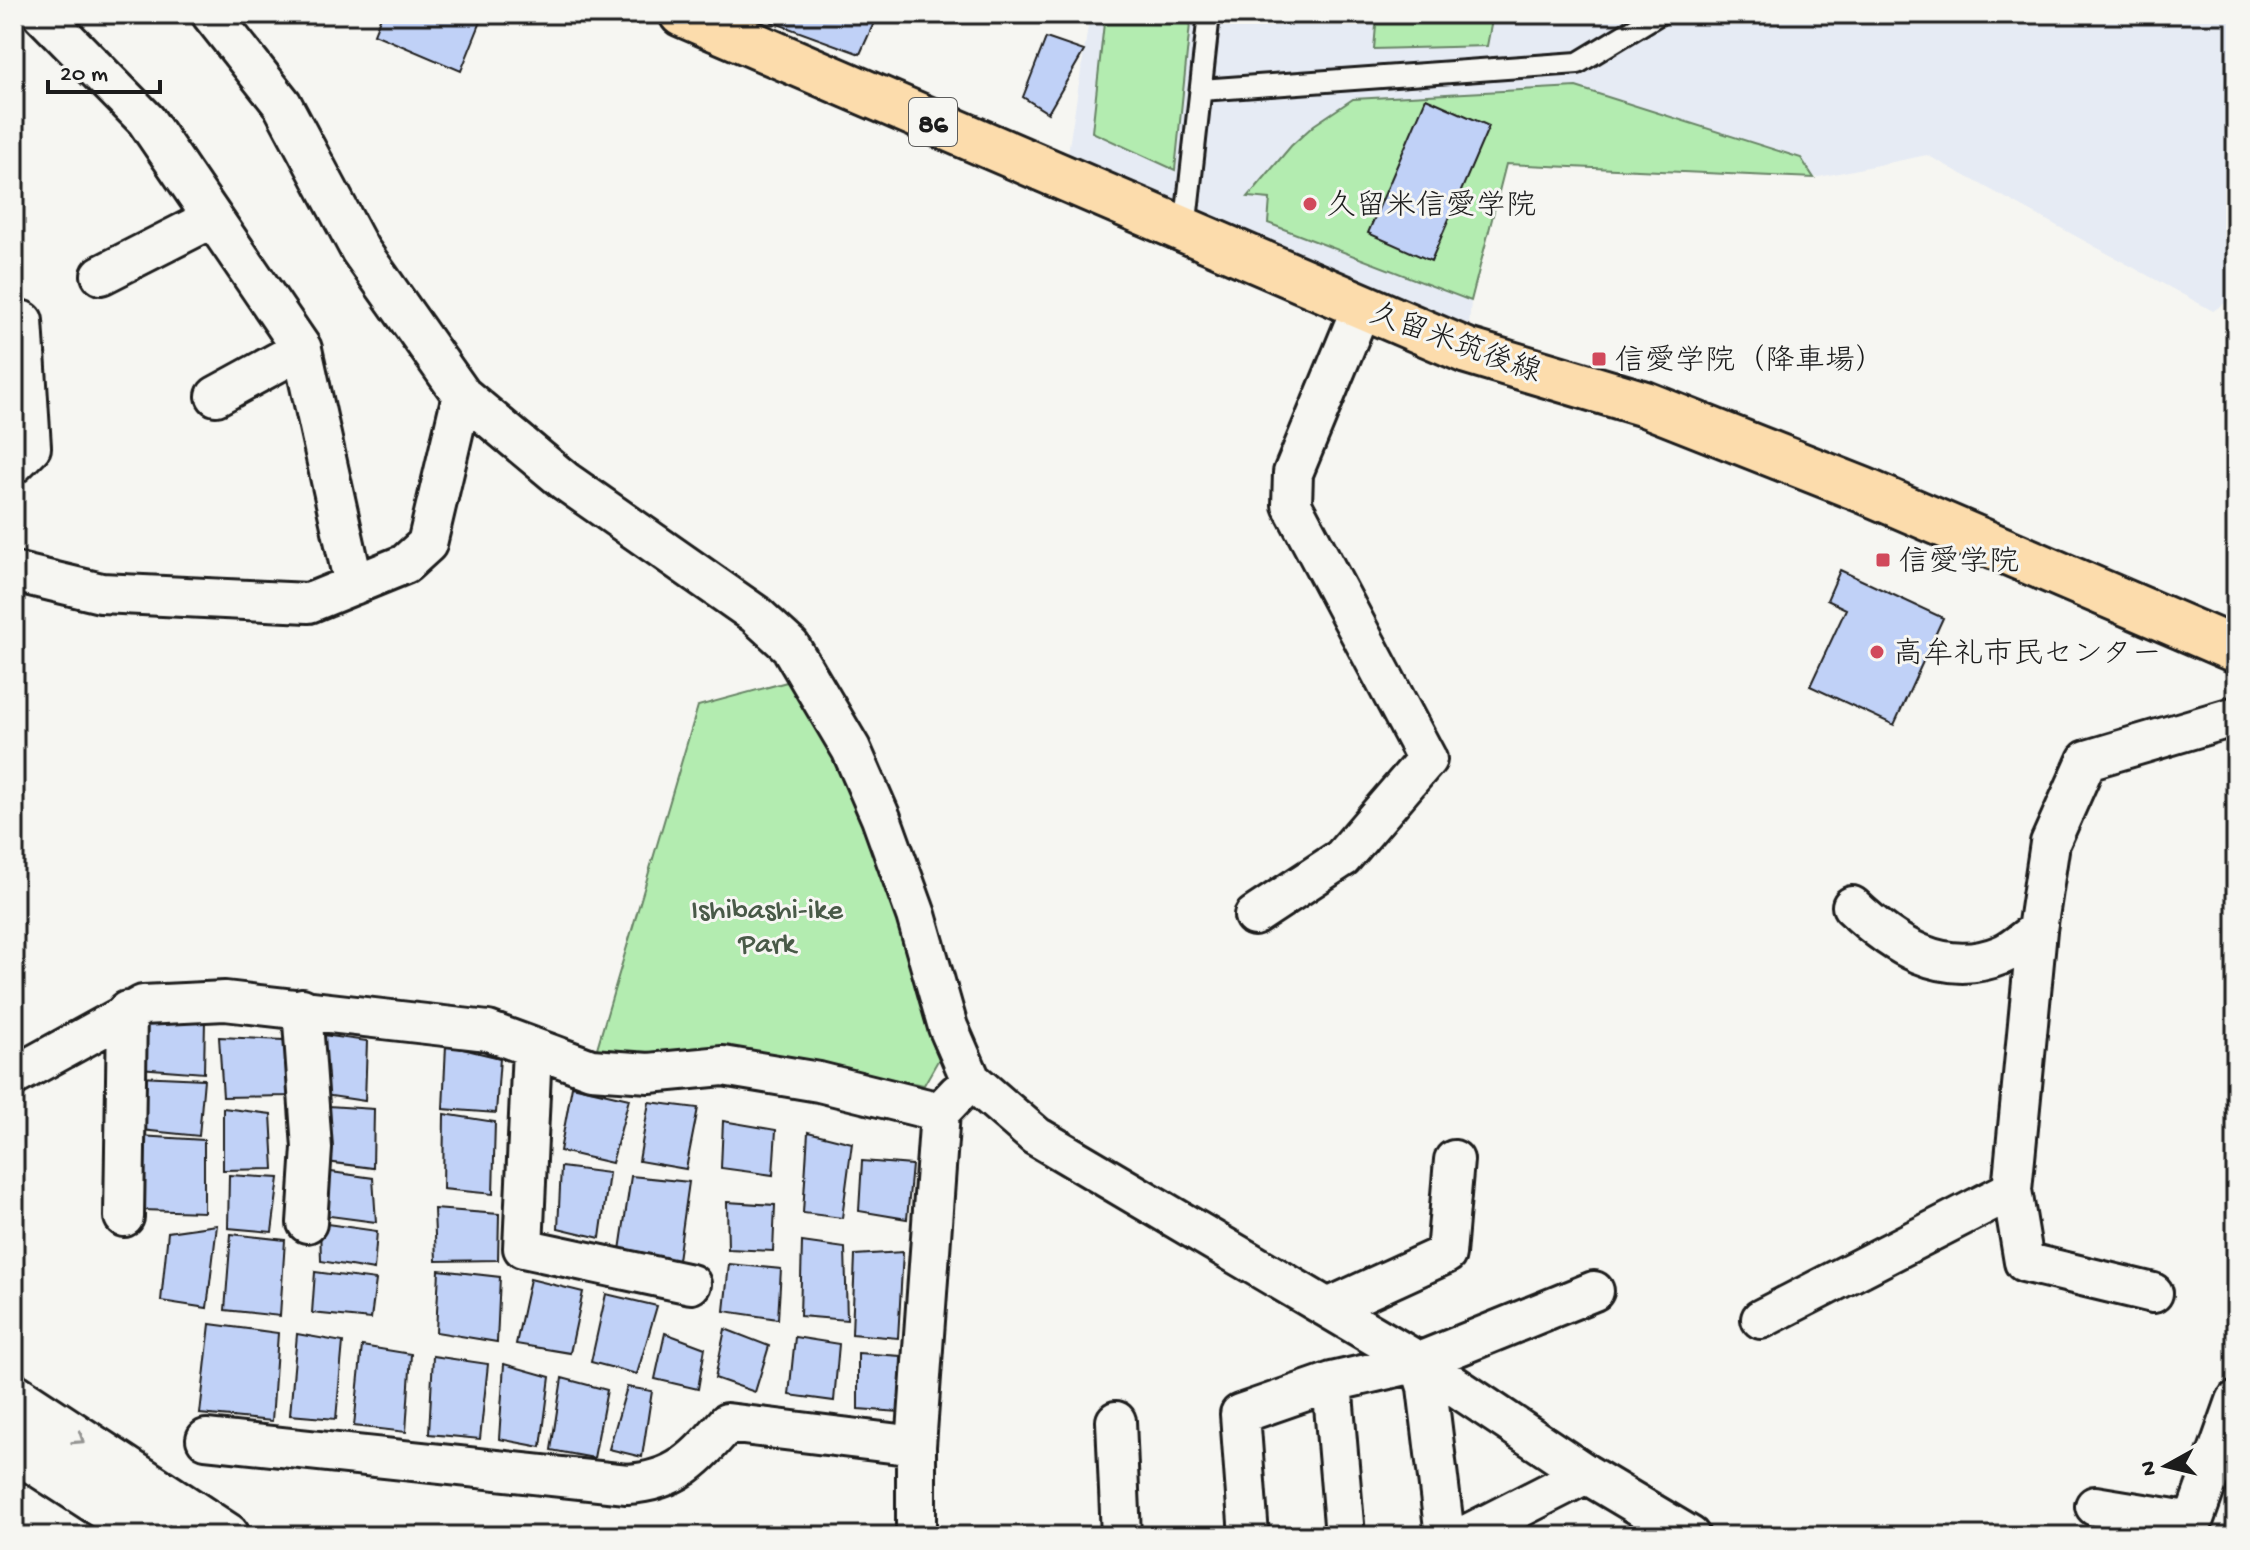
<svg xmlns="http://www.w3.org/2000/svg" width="2250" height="1550" viewBox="0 0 2250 1550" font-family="'Gochi Hand','Klee One',sans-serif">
<rect width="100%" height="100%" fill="#f6f6f2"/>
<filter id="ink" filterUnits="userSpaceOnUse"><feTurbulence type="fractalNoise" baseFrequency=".0125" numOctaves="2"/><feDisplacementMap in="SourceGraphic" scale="16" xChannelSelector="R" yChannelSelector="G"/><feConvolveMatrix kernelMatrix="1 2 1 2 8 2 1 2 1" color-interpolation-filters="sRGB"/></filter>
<g filter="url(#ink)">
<!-- built -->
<path fill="#e6ebf4" d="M 1090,14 L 2236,14 L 2236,296 L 2213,311 L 1927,155 L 1814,178 L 1506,164 L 1471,301 L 1467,351 L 1064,178 Z"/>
<!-- green -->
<path fill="#b3ecb0" stroke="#688466" stroke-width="2" d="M 1105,14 L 1191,14 L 1175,170 L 1092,132 Z
M 1377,14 L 1490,14 L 1493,15 L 1487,46 L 1374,49 Z
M 1576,87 L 1801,158 L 1814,178 L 1506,164 L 1471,301 L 1268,223 L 1270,199 L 1248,197 L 1291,146 L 1314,125 L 1353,99 Z
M 798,679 L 836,764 L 869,819 L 944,1050 L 924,1085 L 731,1051 L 634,1059 L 595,1055 L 698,706 Z"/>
<!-- building -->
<path fill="#c0d1f7" stroke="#1c1c1c" stroke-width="2" d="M 382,14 L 484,14 L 461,71 L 374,34 Z
M 775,14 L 878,14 L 860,54 L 772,22 Z
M 1046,38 L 1084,51 L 1048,113 L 1023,97 Z
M 1426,98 L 1489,126 L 1431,261 L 1368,233 Z
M 1840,570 L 1943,618 L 1894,725 L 1810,686 L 1846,609 L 1827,600 Z
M 137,1014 L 205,1019 L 204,1073 L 139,1068 Z
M 323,1035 L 367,1041 L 365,1101 L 324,1095 Z
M 219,1037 L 284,1040 L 289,1096 L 223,1097 Z
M 446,1045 L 500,1058 L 496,1113 L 443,1109 Z
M 138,1076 L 204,1079 L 199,1136 L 141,1130 Z
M 572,1086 L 629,1099 L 612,1163 L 560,1151 Z
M 649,1102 L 698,1108 L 686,1169 L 639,1161 Z
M 328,1106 L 374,1109 L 373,1168 L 327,1162 Z
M 223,1108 L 271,1114 L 274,1169 L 223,1170 Z
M 444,1114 L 495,1122 L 493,1194 L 443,1189 Z
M 723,1121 L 776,1130 L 773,1175 L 721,1168 Z
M 808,1132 L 852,1143 L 842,1218 L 803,1213 Z
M 139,1136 L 204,1140 L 204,1212 L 142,1210 Z
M 862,1161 L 912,1165 L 907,1219 L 859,1211 Z
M 561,1167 L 609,1173 L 600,1238 L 558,1228 Z
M 324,1171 L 373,1178 L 376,1222 L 322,1215 Z
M 229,1175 L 279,1178 L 272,1232 L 228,1228 Z
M 631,1176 L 689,1182 L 678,1260 L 619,1257 Z
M 727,1202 L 775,1205 L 773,1251 L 728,1249 Z
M 434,1209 L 499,1214 L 498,1260 L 436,1261 Z
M 320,1223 L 377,1231 L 374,1270 L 321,1261 Z
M 217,1225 L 207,1308 L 161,1301 L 168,1232 Z
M 231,1234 L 285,1240 L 280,1316 L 225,1310 Z
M 802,1242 L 845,1248 L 847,1320 L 800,1316 Z
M 903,1252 L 898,1338 L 852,1334 L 855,1255 Z
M 729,1264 L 781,1269 L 778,1319 L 724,1311 Z
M 439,1270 L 500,1277 L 497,1342 L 436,1332 Z
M 315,1272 L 376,1280 L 371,1319 L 312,1313 Z
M 530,1279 L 583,1292 L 570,1353 L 516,1344 Z
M 606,1294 L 657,1306 L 637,1374 L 591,1362 Z
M 210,1324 L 278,1333 L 272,1421 L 200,1414 Z
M 725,1329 L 769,1346 L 755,1392 L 715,1378 Z
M 665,1333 L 705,1348 L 698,1389 L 655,1379 Z
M 297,1334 L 343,1342 L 336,1419 L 290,1415 Z
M 795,1337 L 839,1344 L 834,1401 L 789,1395 Z
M 362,1346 L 411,1354 L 406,1432 L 354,1426 Z
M 858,1353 L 901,1356 L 900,1412 L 858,1409 Z
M 433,1356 L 488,1364 L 480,1439 L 429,1434 Z
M 504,1364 L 550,1377 L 541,1447 L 499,1439 Z
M 562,1378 L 607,1390 L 594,1458 L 551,1450 Z
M 627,1387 L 652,1391 L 642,1457 L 609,1449 Z"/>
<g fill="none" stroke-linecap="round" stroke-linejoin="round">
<!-- lane casing -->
<g stroke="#1c1c1c" stroke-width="26">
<path id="lane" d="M 1201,90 L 1578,63 L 1659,14
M 1185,230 L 1209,14"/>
</g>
<!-- street casing -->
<g stroke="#1c1c1c" stroke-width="44">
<path id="street" d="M 42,14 L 146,120 L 302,349 L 354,585
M 211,14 L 282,104 L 360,250 L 462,395 L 565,481 L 755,614 L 790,646 L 851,749 L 881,818 L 916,915 L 948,1027 L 971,1080 L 1036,1136 L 1419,1362 L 1586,1474 L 1690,1536
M 101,275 L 213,218
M 14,318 L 23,321 L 31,447 L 14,464
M 216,396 L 302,349
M 14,572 L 101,593 L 309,603 L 405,564 L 427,544 L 462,395
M 1852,906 C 1892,944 1943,979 2001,955 C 2014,950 2026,938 2037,930 L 2050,843 L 2087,760 L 2236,716
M 1254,916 L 1342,858 L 1427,759 L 1292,505 L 1293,473 L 1362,306
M 302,1008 L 312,1148 L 307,1223
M 532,1049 L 523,1248 L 691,1284
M 14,1076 L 143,1005 L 225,1001 L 488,1031 L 591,1069 L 649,1073 L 723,1066 L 819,1082 L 940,1112
M 2012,1190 L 2024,1262 L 2153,1293
M 124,1217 L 127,1011
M 1328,1308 L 1446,1254 L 1454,1160
M 1761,1319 L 2012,1190 L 2037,930
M 1419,1362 L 1427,1387 L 1445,1536
M 1332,1382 L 1345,1536
M 1116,1421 L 1121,1536
M 206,1439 L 627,1484 C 677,1481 696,1459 727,1423 L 916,1446
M 2095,1506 L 2193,1522
M 916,1536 L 916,1446 L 940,1112 L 958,1093
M 1249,1536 L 1240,1414 L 1332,1382 L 1419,1362 L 1594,1291
M 1464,1536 L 1586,1474
M 2188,1536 L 2236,1401"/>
</g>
<!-- secondary casing -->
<g stroke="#1c1c1c" stroke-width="50">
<path id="secondary" d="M 14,1396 L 227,1536
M 14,1448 L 150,1536"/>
</g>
<!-- primary casing -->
<g stroke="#1c1c1c" stroke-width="50">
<path id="primary" d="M 682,14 L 1467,351 L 1645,404 L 1863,490 L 2236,650"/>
</g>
<!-- lane -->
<use href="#lane" stroke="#f6f6f2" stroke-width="20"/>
<!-- street -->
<use href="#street" stroke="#f6f6f2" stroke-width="38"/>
<!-- secondary -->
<use href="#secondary" stroke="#f6f6f2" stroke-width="44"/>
<!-- primary -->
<use href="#primary" stroke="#fcdcac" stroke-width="44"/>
</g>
<!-- one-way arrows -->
<defs><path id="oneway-chevron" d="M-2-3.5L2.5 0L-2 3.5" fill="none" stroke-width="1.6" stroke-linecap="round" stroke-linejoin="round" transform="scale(2)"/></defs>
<use stroke="#949492" href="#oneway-chevron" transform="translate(79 1439) rotate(33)"/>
</g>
<!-- markers -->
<g fill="#d1495b" stroke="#f6f6f2" stroke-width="3">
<circle cx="1310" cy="204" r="8"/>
<rect x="1591" y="351" width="16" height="16" rx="4"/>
<rect x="1875" y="552" width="16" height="16" rx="4"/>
<circle cx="1877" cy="652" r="8"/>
</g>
<g text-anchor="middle" stroke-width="6" stroke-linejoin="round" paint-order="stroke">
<!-- shield labels -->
<rect fill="#f6f6f2" stroke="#5d5d5c" stroke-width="2" x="909" y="98" width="48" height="48" rx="6"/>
<g font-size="28" font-weight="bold" fill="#1c1c1c">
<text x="933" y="132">86</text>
</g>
<!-- poi labels -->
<g font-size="30" fill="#1c1c1c" stroke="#f6f6f2" text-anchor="start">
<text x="1326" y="214">久留米信愛学院</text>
<text x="1615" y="369">信愛学院（降車場）</text>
<text x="1899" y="570">信愛学院</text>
<text x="1893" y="662">高牟礼市民センター</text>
</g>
<!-- street labels -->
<g font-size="30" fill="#1c1c1c" stroke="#f6f6f2">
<text transform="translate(1456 341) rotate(20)" y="10">久留米筑後線</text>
</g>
<!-- park labels -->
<g font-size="30" fill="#495a48" stroke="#f6f6f2">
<text x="767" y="918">Ishibashi-ike<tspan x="767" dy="34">Park</tspan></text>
</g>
</g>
<!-- margin -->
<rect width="2250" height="1550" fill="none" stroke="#f6f6f2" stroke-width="48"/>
<rect x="24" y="24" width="2202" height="1502" fill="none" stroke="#1c1c1c" stroke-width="3" filter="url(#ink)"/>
<!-- north arrow -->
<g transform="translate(2166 1466) rotate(262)" stroke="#f6f6f2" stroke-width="6" paint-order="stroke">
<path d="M0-6L14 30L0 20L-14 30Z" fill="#1c1c1c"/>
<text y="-12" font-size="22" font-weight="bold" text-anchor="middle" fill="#1c1c1c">N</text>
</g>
<!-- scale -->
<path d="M48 80v12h112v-12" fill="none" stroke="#1c1c1c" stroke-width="4"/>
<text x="60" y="80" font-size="24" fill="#1c1c1c" stroke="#f6f6f2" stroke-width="6" paint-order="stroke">20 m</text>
</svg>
